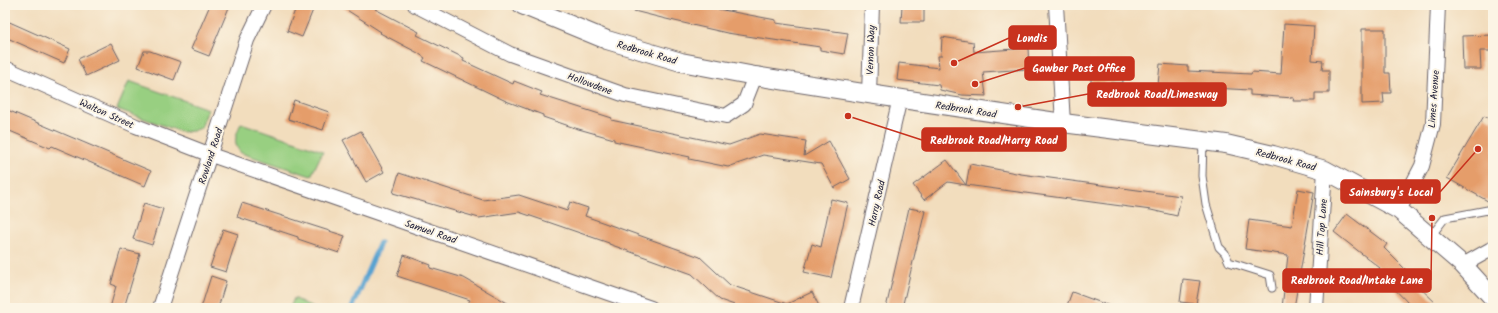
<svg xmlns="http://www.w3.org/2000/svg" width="1498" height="313" viewBox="0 0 1498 313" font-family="Kalam,sans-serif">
<rect width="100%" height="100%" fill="#fcf5e5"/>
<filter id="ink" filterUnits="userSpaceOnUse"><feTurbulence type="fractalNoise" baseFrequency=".025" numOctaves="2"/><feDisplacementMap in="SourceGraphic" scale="8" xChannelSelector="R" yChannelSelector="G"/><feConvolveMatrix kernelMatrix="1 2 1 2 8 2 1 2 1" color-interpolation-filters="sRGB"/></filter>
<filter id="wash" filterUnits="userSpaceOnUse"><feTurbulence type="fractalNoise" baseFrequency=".012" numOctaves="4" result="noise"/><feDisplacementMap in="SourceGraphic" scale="16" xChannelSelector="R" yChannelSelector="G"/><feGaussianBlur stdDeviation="0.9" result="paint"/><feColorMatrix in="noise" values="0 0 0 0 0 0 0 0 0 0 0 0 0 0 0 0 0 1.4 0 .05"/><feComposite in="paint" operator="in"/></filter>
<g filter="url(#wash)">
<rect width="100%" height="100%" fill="#f2ddbd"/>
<!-- green -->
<path fill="#98cf81" stroke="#5d785e" d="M 129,81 L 208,109 L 201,128 L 193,131 L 182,132 L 117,109 Z
M 241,123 L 323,151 L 311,176 L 241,153 C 232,143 236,135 241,123 Z
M 294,298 L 314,308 L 290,308 Z"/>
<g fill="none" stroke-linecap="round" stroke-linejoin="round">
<!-- stream -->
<path stroke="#58a3d0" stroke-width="5.5" d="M 352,308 L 380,243"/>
</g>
<g id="blocks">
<!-- building -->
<path fill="#e59d6b" d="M 210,5 L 230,5 L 209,56 L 191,49 Z
M 297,5 L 315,5 L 302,37 L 287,31 Z
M 339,5 L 378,5 L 375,9 L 419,32 L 417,35 L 464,58 L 463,61 L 513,84 L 514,81 L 542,92 L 540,95 L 612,118 L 611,120 L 729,145 L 760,134 L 806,141 L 804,156 L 829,141 L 850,179 L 834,188 L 821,164 L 763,155 L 728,167 L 689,159 L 690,157 L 614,141 L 614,139 L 575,128 L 543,117 L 543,115 L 506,101 L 423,61 L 425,58 L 418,53 L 380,33 L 381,32 Z
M 634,5 L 696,5 L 776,20 L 776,23 L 848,33 L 844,54 L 820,50 L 820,47 L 727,33 L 666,19 L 634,11 Z
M 902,5 L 924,5 L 924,22 L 901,22 Z
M 5,20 L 70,49 L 64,63 L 5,37 Z
M 1284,24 L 1314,26 L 1312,60 L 1323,61 L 1322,70 L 1329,70 L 1329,93 L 1315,93 L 1315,101 L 1293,101 L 1294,98 L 1250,95 L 1250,90 L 1158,85 L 1160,64 L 1188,66 L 1188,71 L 1251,74 L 1252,72 L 1281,74 Z
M 1362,29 L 1385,29 L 1385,73 L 1390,73 L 1391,93 L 1383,93 L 1384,103 L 1362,104 Z
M 1493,35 L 1493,51 L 1480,51 L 1481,69 L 1463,69 L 1462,36 Z
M 942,37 L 973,42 L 974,52 L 1028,48 L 1029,69 L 983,72 L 986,96 L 962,95 L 940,90 L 939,85 L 897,80 L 899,63 L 939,68 L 938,56 L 941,56 Z
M 111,43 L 120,60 L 86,76 L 78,59 Z
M 144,51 L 150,51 L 181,62 L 174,80 L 138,67 Z
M 1122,64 L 1123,83 L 1091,83 L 1091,65 Z
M 294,100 L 329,112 L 323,130 L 288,119 Z
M 5,109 L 151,171 L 145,186 L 52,146 L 50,148 L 5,129 Z
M 1484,116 L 1493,121 L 1493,204 L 1447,178 Z
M 361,131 L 384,172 L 366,182 L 343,140 Z
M 947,160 L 966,185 L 948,182 L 924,200 L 913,185 Z
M 970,164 L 1021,174 L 1181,196 L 1177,216 L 1151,210 L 966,185 Z
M 399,173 L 483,200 L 519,195 L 567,211 L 570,202 L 588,208 L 585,216 L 700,257 L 730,285 L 787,304 L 812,292 L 820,308 L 743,308 L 720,300 L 692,274 L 609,244 L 609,243 L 519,212 L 479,218 L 393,193 Z
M 1298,189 L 1314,192 L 1294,308 L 1282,308 L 1288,255 L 1245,249 L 1249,220 L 1292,226 Z
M 831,199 L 848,203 L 831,278 L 804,272 L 812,244 L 821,247 Z
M 144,203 L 163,209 L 152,245 L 133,239 Z
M 242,203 L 345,236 L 339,253 L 298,239 L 298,237 L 237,217 Z
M 909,208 L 925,211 L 902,308 L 886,308 Z
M 1347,214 L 1387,244 L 1384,248 L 1412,276 L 1410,278 L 1441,308 L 1413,308 L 1377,271 L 1380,268 L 1334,232 Z
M 223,229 L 238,234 L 226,272 L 210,267 Z
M 121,249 L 140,254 L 124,308 L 110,308 L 116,286 L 111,284 Z
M 404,255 L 431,265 L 430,268 L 464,278 L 516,308 L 465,308 L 470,300 L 397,276 Z
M 211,276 L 226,281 L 218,308 L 201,308 Z
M 1183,279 L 1200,281 L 1196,304 L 1180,302 Z
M 1072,292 L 1110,306 L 1109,308 L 1066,308 Z"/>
</g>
</g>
<g filter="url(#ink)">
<use href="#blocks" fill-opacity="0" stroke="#6b6368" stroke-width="1"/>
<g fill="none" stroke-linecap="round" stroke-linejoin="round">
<!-- service casing -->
<g stroke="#6b6368" stroke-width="9">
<path id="service" d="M 1203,142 L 1202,176 L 1206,204 L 1219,247 L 1225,253 L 1229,262 L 1270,275 L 1272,288
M 1431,236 L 1445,218 L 1493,209"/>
</g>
<!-- minor casing -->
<g stroke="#6b6368" stroke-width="16">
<path id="minor" d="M 415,5 L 510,54 L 625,95 L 726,116 L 744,104 L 755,76
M 1056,5 L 1063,123
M 5,68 L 136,126 L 211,155 L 651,308
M 869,94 L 872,5
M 1399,210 L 1422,166 L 1433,124 L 1438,5
M 1463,265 L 1493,248
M 160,308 L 247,40 L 264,5
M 851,308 L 900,98
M 1316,308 L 1325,170"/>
</g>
<!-- tertiary casing -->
<g stroke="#6b6368" stroke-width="20">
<path id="tertiary" d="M 522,5 L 607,40 L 681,62 L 755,76 L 869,94 L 1063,123 L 1226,144 L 1273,155 L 1325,170 L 1399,210 L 1463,265 L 1493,298"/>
</g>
<!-- service -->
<use href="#service" stroke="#fff" stroke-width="7"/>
<!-- minor -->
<use href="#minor" stroke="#fff" stroke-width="14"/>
<!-- tertiary -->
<use href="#tertiary" stroke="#fff" stroke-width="18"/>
</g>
</g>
<g text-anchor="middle" stroke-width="4" stroke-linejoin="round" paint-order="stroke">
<!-- street labels -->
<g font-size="10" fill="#22223b" stroke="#fcf5e5">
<text transform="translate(870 50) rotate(-88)" y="4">Vernon Way</text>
<text transform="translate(647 52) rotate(16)" y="4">Redbrook Road</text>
<text transform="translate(590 83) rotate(20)" y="4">Hollowdene</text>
<text transform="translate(1433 99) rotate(-86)" y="4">Limes Avenue</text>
<text transform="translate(966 109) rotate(9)" y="4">Redbrook Road</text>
<text transform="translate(107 113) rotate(24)" y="4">Walton Street</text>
<text transform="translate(210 156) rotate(-72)" y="4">Rowland Road</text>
<text transform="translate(1286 159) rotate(15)" y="4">Redbrook Road</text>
<text transform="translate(876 203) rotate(-77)" y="4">Harry Road</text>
<text transform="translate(1321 227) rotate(-86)" y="4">Hill Top Lane</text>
<text transform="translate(431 231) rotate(19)" y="4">Samuel Road</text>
</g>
</g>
<!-- callouts -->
<path fill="none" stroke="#c8321e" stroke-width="1.5" d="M954 63L1009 38M975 84L1025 68M1018 107L1088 94M848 116L922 140M1478 149L1440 192M1432 218L1431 280"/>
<g fill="#c8321e" stroke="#fcf5e5" stroke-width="1.5">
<circle cx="954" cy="63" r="4"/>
<circle cx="975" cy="84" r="4"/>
<circle cx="1018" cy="107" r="4"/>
<circle cx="848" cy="116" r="4"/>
<circle cx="1478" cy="149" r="4"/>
<circle cx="1432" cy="218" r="4"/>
</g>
<g fill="#c8321e" stroke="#c8321e" stroke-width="1.5">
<rect x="1009" y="26" width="47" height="23" rx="4"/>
<rect x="1025" y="57" width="109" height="23" rx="4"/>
<rect x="1088" y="83" width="138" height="23" rx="4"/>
<rect x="922" y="128" width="144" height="23" rx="4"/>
<rect x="1341" y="180" width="99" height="23" rx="4"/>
<rect x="1283" y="269" width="148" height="23" rx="4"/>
</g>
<g font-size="11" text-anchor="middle" font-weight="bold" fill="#fff">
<text x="1032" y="42">Londis</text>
<text x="1079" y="72">Gawber Post Office</text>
<text x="1157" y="98">Redbrook Road/Limesway</text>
<text x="994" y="144">Redbrook Road/Harry Road</text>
<text x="1391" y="196">Sainsbury's Local</text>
<text x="1357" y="284">Redbrook Road/Intake Lane</text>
</g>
<!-- margin -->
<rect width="1498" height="313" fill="none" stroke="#fcf5e5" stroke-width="20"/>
</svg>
